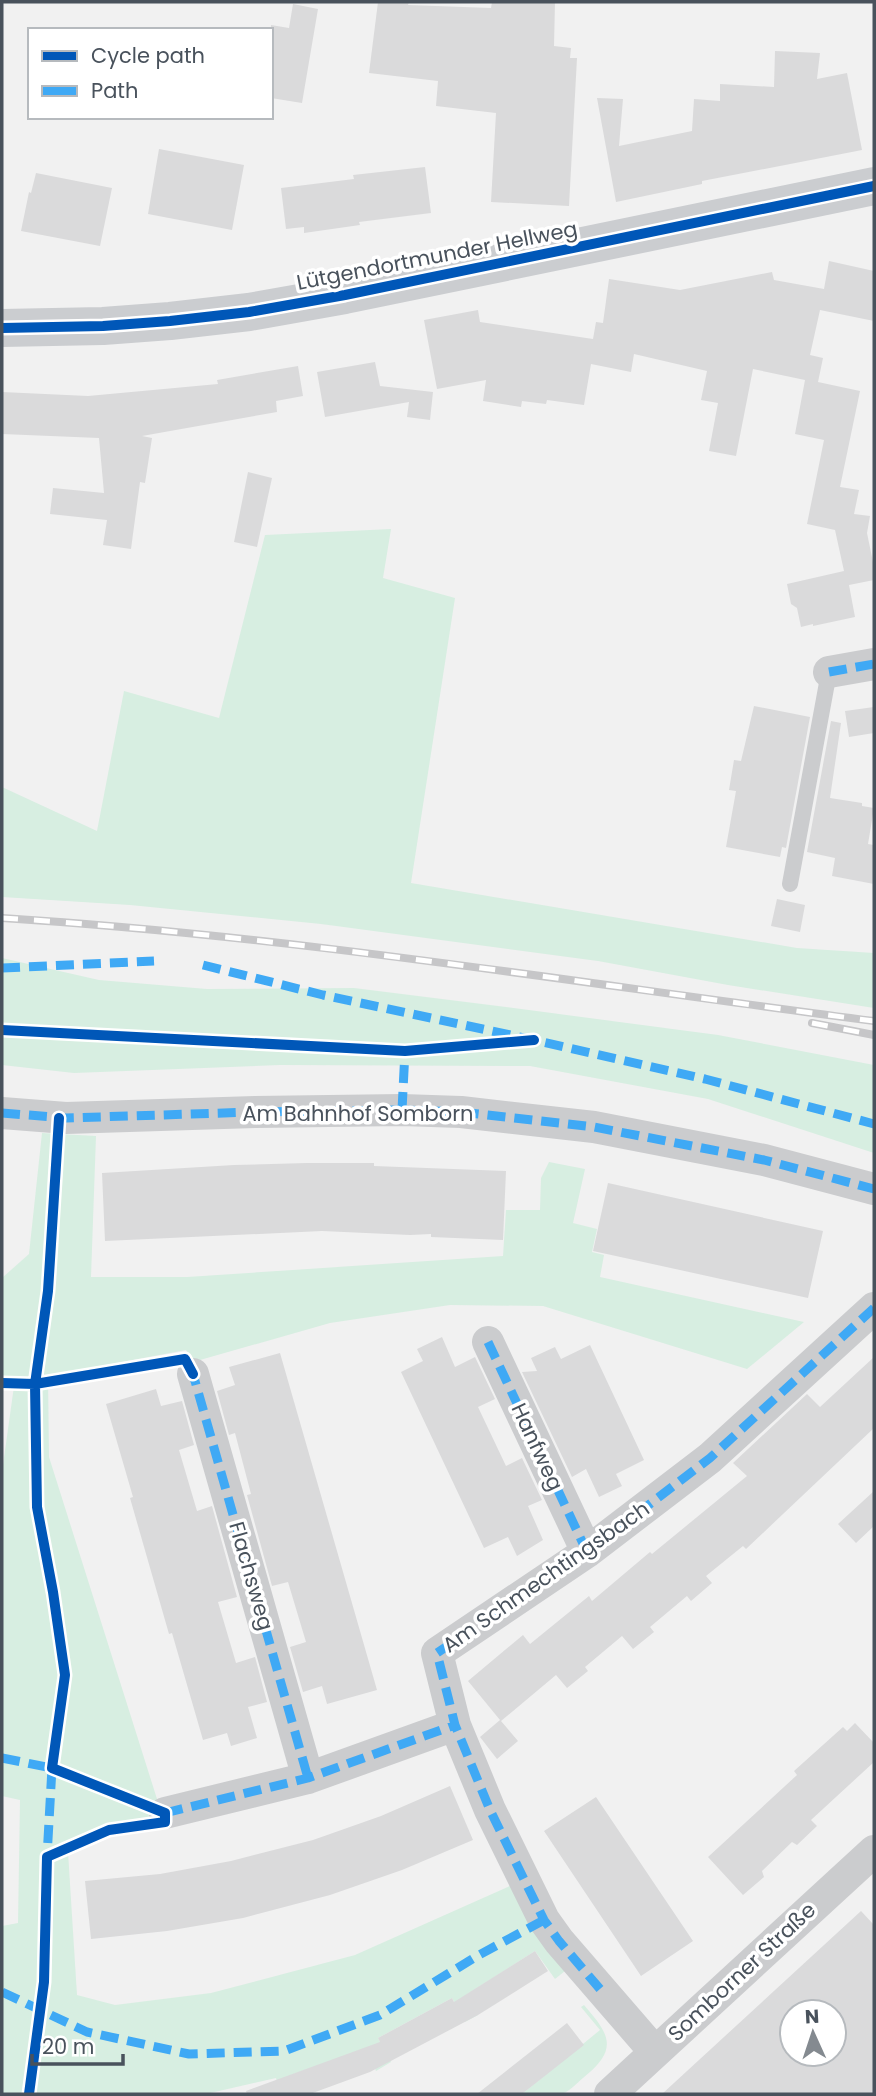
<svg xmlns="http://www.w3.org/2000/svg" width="876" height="2096" viewBox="0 0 876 2096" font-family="Poppins,sans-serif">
<rect width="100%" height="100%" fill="#f1f1f1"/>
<!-- green -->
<path fill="#d7eee1" d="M 391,529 L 383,578 L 455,598 L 411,883 L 797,948 L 874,953 L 874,1008 L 728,985 L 598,961 L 321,924 L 130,905 L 2,897 L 2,787 L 97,831 L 124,691 L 219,718 L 265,535 Z
M 2,958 L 99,980 L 207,989 L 354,988 L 506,1007 L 718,1035 L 874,1065 L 874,1153 L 708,1099 L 530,1066 L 280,1065 L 74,1073 L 2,1065 Z
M 42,1133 L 96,1136 L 91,1277 L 187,1277 L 503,1256 L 506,1210 L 540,1210 L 541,1178 L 549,1162 L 585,1169 L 573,1223 L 597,1229 L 592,1252 L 604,1255 L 600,1277 L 804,1322 L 747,1369 L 543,1306 L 450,1305 L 330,1323 L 193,1362 L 186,1350 L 48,1376 L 49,1457 L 163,1818 L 115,1826 L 115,1832 L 68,1852 L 77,1995 L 115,2005 L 211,1993 L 355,1955 L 512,1885 L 565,1971 L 555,1979 L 535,1951 L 466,1995 L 478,2015 L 465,2022 L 452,1998 L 378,2038 L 391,2062 L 376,2071 L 367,2048 L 291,2075 L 298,2094 L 280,2094 L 276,2078 L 206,2094 L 2,2094 L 2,1926 L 18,1923 L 20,1800 L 2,1796 L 2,1472 L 15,1379 L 2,1378 L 2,1278 L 29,1254 Z
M 584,2005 C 610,2035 619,2049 583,2078 C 577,2083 568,2093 561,2094 C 549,2096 534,2094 522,2094 L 600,2030 L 581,2007 Z"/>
<!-- building -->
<path fill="#dadadb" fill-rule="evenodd" d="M 378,2 L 409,2 L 408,5 L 491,8 L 492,2 L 555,2 L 554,46 L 571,48 L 570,58 L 577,58 L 569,206 L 491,202 L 496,113 L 436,106 L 438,81 L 369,73 Z
M 293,4 L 318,9 L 302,103 L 271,98 L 271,25 L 289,28 Z
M 775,51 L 820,53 L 817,79 L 847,73 L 862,150 L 702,181 L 702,184 L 616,202 L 597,98 L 623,99 L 619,146 L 692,131 L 694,99 L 720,101 L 720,84 L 774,87 Z
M 159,149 L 244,165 L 232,230 L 148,214 Z
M 425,167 L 431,213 L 359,222 L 360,225 L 304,233 L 304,227 L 286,229 L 281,188 L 354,179 L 353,175 Z
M 36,173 L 112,188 L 100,246 L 21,231 L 29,192 L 31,193 Z
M 829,261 L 874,271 L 874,321 L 820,310 L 810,355 L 823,358 L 818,382 L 860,391 L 840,487 L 859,490 L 854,514 L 870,516 L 867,533 L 874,567 L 874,580 L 849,585 L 855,617 L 813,626 L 813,624 L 801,627 L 797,608 L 791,604 L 787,584 L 844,571 L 835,530 L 807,524 L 824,440 L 795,434 L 805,380 L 753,369 L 736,456 L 709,451 L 718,403 L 701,400 L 707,371 L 634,354 L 631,372 L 591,364 L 584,405 L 547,400 L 546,404 L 522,401 L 521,407 L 483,401 L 486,380 L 437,389 L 424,320 L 478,310 L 480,322 L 593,339 L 596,322 L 603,323 L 609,279 L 680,290 L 772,272 L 774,280 L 824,289 Z
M 375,362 L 380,386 L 433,392 L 430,420 L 407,417 L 409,402 L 325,417 L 317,372 Z
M 298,366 L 303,396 L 276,401 L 277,412 L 142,436 L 152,438 L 145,483 L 140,482 L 131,549 L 103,545 L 107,520 L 50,514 L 53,488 L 104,493 L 99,438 L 2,434 L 2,392 L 88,396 L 218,384 L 217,380 Z
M 248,472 L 272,478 L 257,547 L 234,542 Z
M 754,706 L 810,717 L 786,848 L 782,847 L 780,857 L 726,847 L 736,791 L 729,790 L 734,760 L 741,761 Z
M 874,707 L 874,733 L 849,737 L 845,711 Z
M 831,721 L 841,723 L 830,798 L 862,803 L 862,806 L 874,808 L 868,844 L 874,845 L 874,884 L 832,876 L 835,858 L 807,852 Z
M 777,899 L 805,905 L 800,932 L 771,926 Z
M 307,1163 L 374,1163 L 374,1166 L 506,1171 L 503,1240 L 431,1237 L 431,1234 L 410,1235 L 322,1231 L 105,1241 L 102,1173 L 234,1165 Z
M 608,1183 L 823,1231 L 808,1298 L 593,1251 Z
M 442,1337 L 455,1367 L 475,1357 L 495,1399 L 478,1407 L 506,1466 L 522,1458 L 542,1500 L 528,1506 L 543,1540 L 517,1556 L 508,1537 L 484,1548 L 401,1372 L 423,1361 L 417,1349 Z
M 590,1345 L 644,1460 L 616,1474 L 622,1486 L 599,1497 L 586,1469 L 572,1477 L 522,1372 L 537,1371 L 531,1358 L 555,1347 L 561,1359 Z
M 280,1353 L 377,1690 L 327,1704 L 322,1686 L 303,1692 L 290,1647 L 306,1642 L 288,1582 L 272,1586 L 247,1495 L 251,1494 L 235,1433 L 229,1435 L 217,1391 L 235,1385 L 229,1367 Z
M 874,1357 L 874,1428 L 746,1549 L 743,1546 L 706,1576 L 712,1583 L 691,1601 L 687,1596 L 650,1627 L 654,1632 L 633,1649 L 622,1636 L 585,1667 L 588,1671 L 567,1688 L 556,1675 L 501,1721 L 518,1741 L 497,1759 L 480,1737 L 500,1720 L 468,1681 L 523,1635 L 530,1644 L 589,1596 L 592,1601 L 650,1552 L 652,1554 L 747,1476 L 733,1463 L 807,1394 L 820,1407 Z
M 156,1389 L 161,1406 L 182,1401 L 194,1445 L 179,1450 L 197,1511 L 212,1506 L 237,1597 L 218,1602 L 236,1663 L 255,1657 L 267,1702 L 248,1707 L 257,1738 L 231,1746 L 227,1733 L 203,1740 L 172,1633 L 169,1634 L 130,1498 L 133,1497 L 106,1404 Z
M 874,1491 L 874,1526 L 856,1543 L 838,1524 Z
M 855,1723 L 874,1743 L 874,1762 L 811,1820 L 817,1826 L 797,1845 L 792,1842 L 762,1871 L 764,1877 L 743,1895 L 708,1857 L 797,1775 L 794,1771 L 843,1727 L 847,1731 Z
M 450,1786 L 473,1840 L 402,1870 L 330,1895 L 243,1918 L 167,1931 L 91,1939 L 85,1881 L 160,1874 L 231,1861 L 313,1840 L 381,1816 Z
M 596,1797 L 693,1941 L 641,1976 L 544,1831 Z
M 861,1911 L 874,1925 L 874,2094 L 662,2094 ZM 792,2012 L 834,2012 L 834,2054 L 792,2054 Z
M 535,1951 L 548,1971 L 478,2015 L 370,2072 L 310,2094 L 247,2094 L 246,2091 L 380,2042 L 378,2038 L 452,1998 L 454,2002 Z
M 567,2023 L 584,2045 L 522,2094 L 477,2094 Z"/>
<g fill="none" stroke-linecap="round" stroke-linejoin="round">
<!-- service -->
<path stroke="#cbccce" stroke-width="16" d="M 790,884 L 829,672"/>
<!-- minor -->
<path stroke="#cbccce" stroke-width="32" d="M 829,672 L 874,664
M 2,1113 L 66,1118 L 255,1112 L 402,1110 L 461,1112 L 594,1127 L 764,1160 L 874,1189
M 488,1342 L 587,1552
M 193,1374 L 308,1778
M 165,1813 L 308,1778 L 455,1725
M 655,2052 L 559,1941 L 544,1920 L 490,1810 L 455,1725 L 437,1653 L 587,1552 L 710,1458 L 874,1308
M 610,2094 L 874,1851"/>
<!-- secondary -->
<path stroke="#cbcdd0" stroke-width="38" d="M 2,328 L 103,326 L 170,321 L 249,312 L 345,295 L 874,186"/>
<!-- rail casing -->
<g stroke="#c6c6c8" stroke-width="8">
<path id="rail" d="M 2,918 C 294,936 584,984 874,1021
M 812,1023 L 874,1035"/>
</g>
<!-- rail -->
<use href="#rail" stroke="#fff" stroke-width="5" stroke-dasharray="16" stroke-linecap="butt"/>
<!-- quiet -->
<path stroke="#3fa9f5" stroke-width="9" stroke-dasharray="18 9" stroke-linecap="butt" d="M 829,672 L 874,664
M 203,965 L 323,995 L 534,1040 L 705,1079 L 874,1124
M 2,968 L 154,961
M 402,1110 L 405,1051
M 2,1113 L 66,1118 L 255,1112 L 402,1110 L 461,1112 L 594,1127 L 764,1160 L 874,1189
M 488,1342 L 587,1552
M 190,1368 L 193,1374 L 308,1778
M 2,1758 L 52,1768 L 47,1857
M 165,1813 L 308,1778 L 455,1725
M 600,1989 L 559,1941 L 544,1920 L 490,1810 L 455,1725 L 437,1653 L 587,1552 L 710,1458 L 874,1308
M 2,1992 L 87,2032 L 189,2054 L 284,2051 L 380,2015 L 479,1955 L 544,1920"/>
<!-- cycleway casing -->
<g stroke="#fff" stroke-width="15">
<path id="cycleway" d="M 2,328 L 103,326 L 170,321 L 249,312 L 345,295 L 874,186
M 2,1030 L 405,1051 L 534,1040
M 2,1383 L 35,1384 L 185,1359 L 193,1374
M 29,2094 L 44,1982 L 47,1857 L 109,1830 L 165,1822 L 165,1813 L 52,1768 L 65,1675 L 53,1592 L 37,1507 L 35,1384 L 48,1291 L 59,1118"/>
</g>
<!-- cycleway -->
<use href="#cycleway" stroke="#0057b8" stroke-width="10"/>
</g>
<g text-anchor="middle" stroke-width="7" stroke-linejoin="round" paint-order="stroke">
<!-- street labels -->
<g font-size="21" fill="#49525c" stroke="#fff">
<text transform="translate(437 256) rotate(-11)" y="7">Lütgendortmunder Hellweg</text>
<text x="358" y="1121">Am Bahnhof Somborn</text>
<text transform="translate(537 1447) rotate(65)" y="7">Hanfweg</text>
<text transform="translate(251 1576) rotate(74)" y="7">Flachsweg</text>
<text transform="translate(546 1577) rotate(-35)" y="7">Am Schmechtingsbach</text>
<text transform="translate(742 1972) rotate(-43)" y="7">Somborner Straße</text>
</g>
</g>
<!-- border -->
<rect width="876" height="2096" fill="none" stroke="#49525c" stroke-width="7"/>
<!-- legend -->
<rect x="28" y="28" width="245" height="91" fill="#ffffff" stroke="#b6babe" stroke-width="2"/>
<rect x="42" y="51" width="35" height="10" fill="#0057b8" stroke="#b6babe" stroke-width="2"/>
<text x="91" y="63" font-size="21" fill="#49525c">Cycle path</text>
<rect x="42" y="86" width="35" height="10" fill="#3fa9f5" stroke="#b6babe" stroke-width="2"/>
<text x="91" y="98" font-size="21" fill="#49525c">Path</text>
<!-- north arrow -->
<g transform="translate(813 2033) rotate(357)"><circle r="33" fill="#ffffff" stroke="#b6babe" stroke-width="2"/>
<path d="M0-5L12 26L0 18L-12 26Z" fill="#848a90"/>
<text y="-10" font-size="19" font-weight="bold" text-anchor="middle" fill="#49525c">N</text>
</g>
<!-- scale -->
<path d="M32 2054v10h91v-10" fill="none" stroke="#49525c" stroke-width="3.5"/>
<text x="42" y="2054" font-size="21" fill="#49525c" stroke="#ffffff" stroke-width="5" paint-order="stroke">20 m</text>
</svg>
